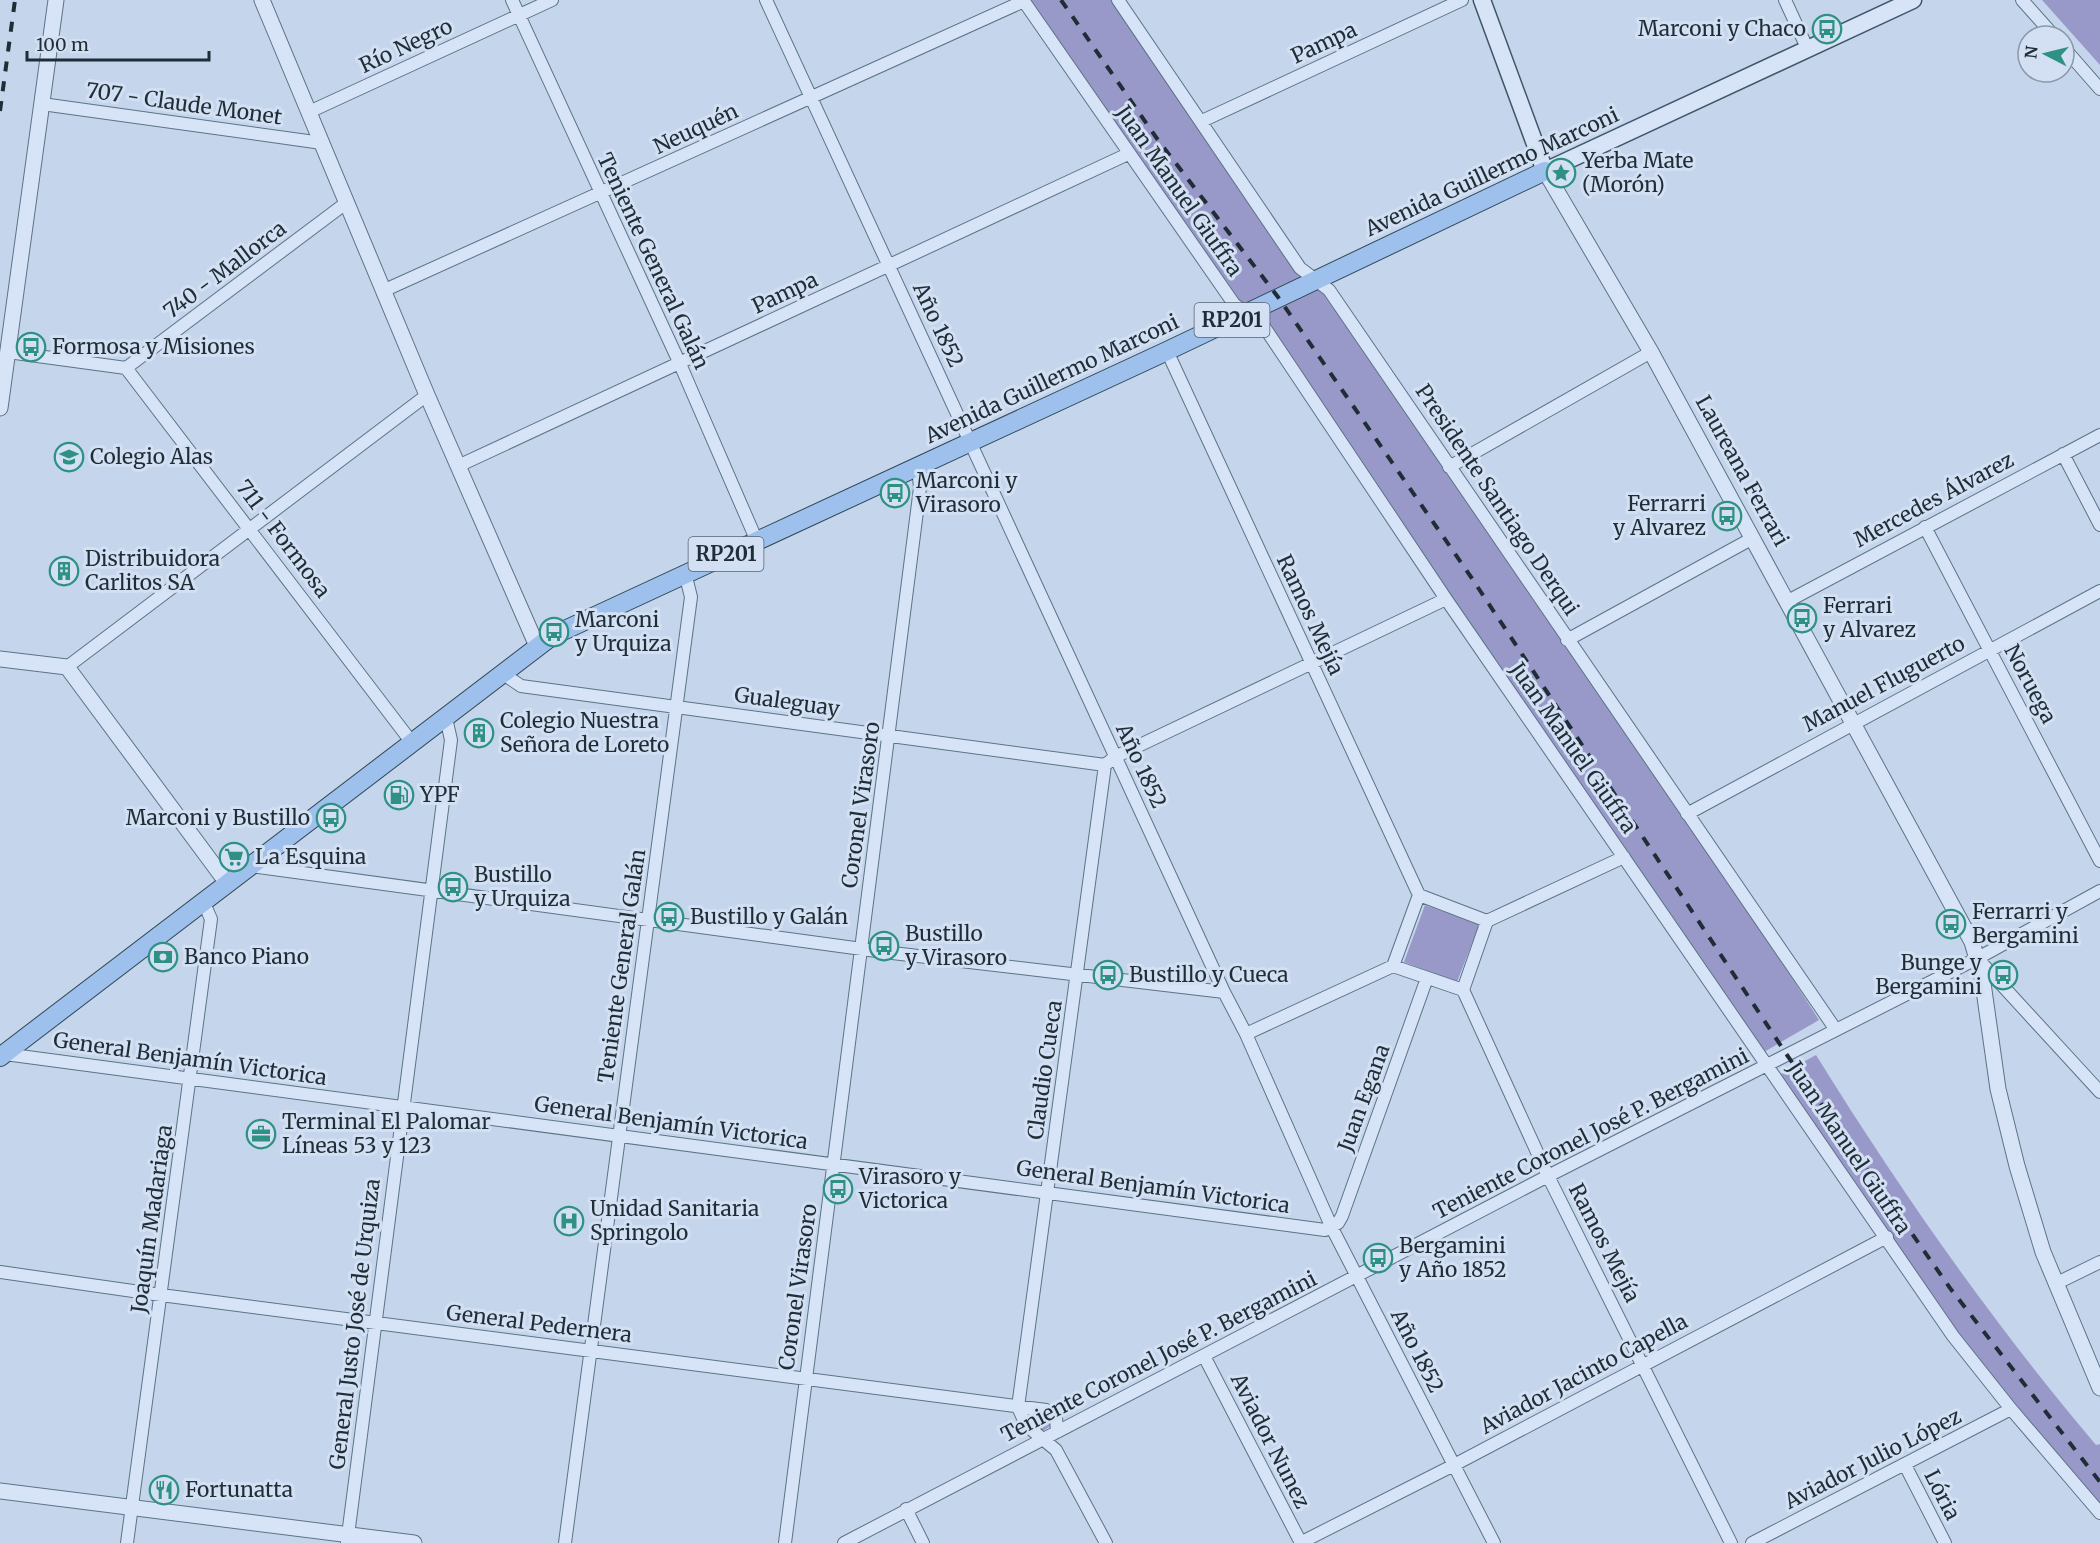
<svg xmlns="http://www.w3.org/2000/svg" width="2100" height="1543" viewBox="0 0 2100 1543" font-family="Merriweather,serif">
<rect width="100%" height="100%" fill="#c4d5ec"/>
<!-- green -->
<path fill="#9899c9" d="M 1023,0 L 1118,0 L 1300,268 L 1316,279 L 1687,814 L 1819,1020 L 1764,1052 L 1263,326 L 1238,308 Z
M 2042,0 L 2100,0 L 2100,65 Z
M 1425,905 L 1479,925 L 1457,982 L 1404,962 Z
M 1816,1055 C 1901,1192 1992,1322 2096,1445 L 2100,1444 L 2100,1513 L 2011,1409 L 1779,1075 Z
M 1035,1418 L 1051,1419 L 1054,1424 L 1039,1433 L 1034,1423 Z"/>
<g fill="none" stroke-linecap="round" stroke-linejoin="round">
<!-- minor casing -->
<g stroke="#5b7485" stroke-width="14">
<path id="minor" d="M 512,0 L 680,364 L 756,539
M 766,0 L 1224,992 L 1246,1034 L 1332,1228 L 1494,1543
M 1023,0 L 1234,304 L 1263,325 L 1446,599 L 1953,1336 L 2011,1409 L 2100,1513
M 1118,0 L 1300,268 L 1329,290 L 1836,1030
M 1785,0 L 1808,50
M 2022,0 L 2054,36
M 2064,48 L 2100,89
M 42,104 L 322,143
M 309,112 L 552,0
M 1202,121 L 1462,0
M 385,290 L 1024,1
M 1167,351 L 1419,895
M 8,352 L 126,368 L 413,744
M 126,368 L 346,203
M 2063,454 L 2100,525
M 458,466 L 1128,154
M 1449,467 L 1651,352
M 1925,527 L 2100,861
M 1788,601 L 2100,435
M 1567,640 L 1753,538
M 67,667 L 427,395
M 502,673 L 521,686 L 1105,765
M 1687,814 L 2100,591
M 251,866 L 884,952 L 1224,992
M 1419,895 L 1393,966 L 1463,990
M 1419,895 L 1487,921 L 1463,990
M 1487,921 L 1624,857
M 1978,959 L 2100,1092
M 1463,990 L 1548,1176 L 1731,1543
M 1246,1034 L 1393,966
M 5,1054 L 1325,1230 L 1338,1223 L 1342,1216 L 1427,978
M 0,1272 L 161,1295 L 1046,1410 L 1056,1417 L 1057,1432
M 2055,1284 L 2100,1262
M 1204,1356 L 1301,1543
M 1905,1465 L 1945,1543
M 906,1509 L 923,1543
M 127,1543 L 211,919 L 203,901
M 347,1543 L 451,740 L 446,718
M 565,1543 L 691,597 L 685,573
M 785,1543 L 920,488 L 918,466
M 844,1543 L 1548,1176 L 1978,958 L 2100,891
M 1106,1543 L 1056,1450 L 1026,1425 L 1018,1407 L 1105,765 L 1115,757 L 1446,599
M 1300,1543 L 1454,1465 L 1887,1237
M 1752,1543 L 2011,1409"/>
</g>
<!-- tertiary casing -->
<g stroke="#5b7485" stroke-width="17">
<path id="tertiary" d="M 262,0 L 427,395 L 537,646
M 1545,171 L 1651,352 L 1972,942 L 1982,976 L 1998,1089 L 2017,1166 L 2043,1252 L 2100,1388
M 0,408 L 56,0
M 0,659 L 67,667 L 227,883
M 0,1491 L 414,1543"/>
</g>
<!-- secondary casing -->
<g stroke="#3e5867" stroke-width="19">
<path id="secondary" d="M 1482,0 L 1545,171 L 1913,0"/>
</g>
<!-- primary casing -->
<g stroke="#2f4753" stroke-width="20">
<path id="primary" d="M 0,1057 L 552,636 L 1167,351 L 1545,171"/>
</g>
<!-- minor -->
<use href="#minor" stroke="#d7e4f7" stroke-width="12"/>
<!-- tertiary -->
<use href="#tertiary" stroke="#d7e4f7" stroke-width="15"/>
<!-- secondary -->
<use href="#secondary" stroke="#d7e4f7" stroke-width="16"/>
<!-- primary -->
<use href="#primary" stroke="#9dc0ed" stroke-width="18"/>
<!-- rail -->
<path stroke="#1f2e36" stroke-width="4" stroke-dasharray="10 10" stroke-linecap="butt" d="M 1061,0 L 1158,140 L 1278,297 L 1471,577 L 1787,1055 L 1950,1288 L 2100,1482
M 0,111 L 15,0"/>
</g>
<!-- icons -->
<defs>
<g id="bus-ring" transform="scale(1.5)"><circle r="9.5" fill="#d3e0f4" stroke="#2e9184" stroke-width="1.5"/><path d="M-5-6H5V4H4V6H2V4H-2V6H-4V4H-5ZM-3.5-4V0h7V-4ZM-3.5 1.2v1.5H-2V1.2ZM2 1.2v1.5H3.5V1.2Z" fill="#2e9184"/></g>
<g id="sight-ring" transform="scale(1.5)"><circle r="9.5" fill="#d3e0f4" stroke="#2e9184" stroke-width="1.5"/><path d="M0-6L1.8-2.2L6-1.7L2.9 1.2L3.7 5.4L0 3.3L-3.7 5.4L-2.9 1.2L-6-1.7L-1.8-2.2Z" fill="#2e9184"/></g>
<g id="school-ring" transform="scale(1.5)"><circle r="9.5" fill="#d3e0f4" stroke="#2e9184" stroke-width="1.5"/><path d="M0-5L7-2L0 1L-7-2ZM-4 1L0 2.5L4 1V4Q0 6-4 4Z" fill="#2e9184"/></g>
<g id="building-ring" transform="scale(1.5)"><circle r="9.5" fill="#d3e0f4" stroke="#2e9184" stroke-width="1.5"/><path d="M-4-6H4V6H1V3H-1V6H-4ZM-2.5-4.3h1.7v1.8h-1.7ZM.8-4.3h1.7v1.8H.8ZM-2.5-1h1.7V.8h-1.7ZM.8-1h1.7V.8H.8Z" fill="#2e9184"/></g>
<g id="fuel-ring" transform="scale(1.5)"><circle r="9.5" fill="#d3e0f4" stroke="#2e9184" stroke-width="1.5"/><path d="M-5.5-6h7V0h2V4h1.3V-2.5L3-4.5l.8-.8L6-3V5H2.5V1h-1V6h-7ZM-4.2-4.7v3.2H.2V-4.7Z" fill="#2e9184"/></g>
<g id="supermarket-ring" transform="scale(1.5)"><circle r="9.5" fill="#d3e0f4" stroke="#2e9184" stroke-width="1.5"/><path d="M-6-5.5h2.5l.6 2H6L4.5 2H-2.5L-4.4-4H-6ZM-1.5 3.2a1.3 1.3 0 1 0 .1 0ZM3 3.2a1.3 1.3 0 1 0 .1 0Z" fill="#2e9184"/></g>
<g id="bank-ring" transform="scale(1.5)"><circle r="9.5" fill="#d3e0f4" stroke="#2e9184" stroke-width="1.5"/><path d="M-6-4H6V4H-6ZM0-2.3a2.3 2.3 0 1 0 0 4.6a2.3 2.3 0 1 0 0-4.6Z" fill="#2e9184"/></g>
<g id="office-ring" transform="scale(1.5)"><circle r="9.5" fill="#d3e0f4" stroke="#2e9184" stroke-width="1.5"/><path d="M-6-3h4V-5.5h4V-3h4V5H-6ZM-1-4.5V-3h2v-1.5ZM-6 0V1H6V0Z" fill="#2e9184"/></g>
<g id="hospital-ring" transform="scale(1.5)"><circle r="9.5" fill="#d3e0f4" stroke="#2e9184" stroke-width="1.5"/><path d="M-5-5h3v3.5h4V-5h3V5h-3V1.5h-4V5h-3Z" fill="#2e9184"/></g>
<g id="restaurant-ring" transform="scale(1.5)"><circle r="9.5" fill="#d3e0f4" stroke="#2e9184" stroke-width="1.5"/><path d="M-5-6h1v4h1v-4h1v4h1v-4h1v5L-1.5 .5V6h-2V.5L-5-1ZM5-6V6H3V1.5H1.5Q1.5-4 5-6Z" fill="#2e9184"/></g>
</defs>
<g fill-rule="evenodd">
<use href="#bus-ring" x="1827" y="29"/>
<use href="#sight-ring" x="1561" y="173"/>
<use href="#bus-ring" x="31" y="347"/>
<use href="#school-ring" x="69" y="457"/>
<use href="#bus-ring" x="895" y="493"/>
<use href="#bus-ring" x="1727" y="516"/>
<use href="#building-ring" x="64" y="571"/>
<use href="#bus-ring" x="1802" y="618"/>
<use href="#bus-ring" x="554" y="632"/>
<use href="#building-ring" x="479" y="733"/>
<use href="#fuel-ring" x="399" y="795"/>
<use href="#bus-ring" x="331" y="818"/>
<use href="#supermarket-ring" x="234" y="857"/>
<use href="#bus-ring" x="453" y="887"/>
<use href="#bus-ring" x="669" y="917"/>
<use href="#bus-ring" x="1951" y="924"/>
<use href="#bus-ring" x="884" y="946"/>
<use href="#bank-ring" x="163" y="957"/>
<use href="#bus-ring" x="1108" y="975"/>
<use href="#bus-ring" x="2003" y="975"/>
<use href="#office-ring" x="261" y="1134"/>
<use href="#bus-ring" x="838" y="1189"/>
<use href="#hospital-ring" x="569" y="1221"/>
<use href="#bus-ring" x="1378" y="1258"/>
<use href="#restaurant-ring" x="164" y="1490"/>
</g>
<g text-anchor="middle" stroke-width="6" stroke-linejoin="round" paint-order="stroke">
<!-- shield labels -->
<g fill="#d3e0f4" stroke="#55636f" stroke-width="1.5">
<rect x="1194.5" y="303" width="75" height="34" rx="4.5"/>
<rect x="688.5" y="537" width="75" height="34" rx="4.5"/>
</g>
<g font-size="20" font-weight="bold" fill="#1f2e36">
<text x="1232" y="327">RP201</text>
<text x="726" y="561">RP201</text>
</g>
<!-- poi labels -->
<g font-size="21" fill="#1f2e36" stroke="#d3e0f4" text-anchor="start">
<text x="1806" y="36" text-anchor="end">Marconi y Chaco</text>
<text x="1582" y="168">Yerba Mate<tspan x="1582" dy="24">(Morón)</tspan></text>
<text x="52" y="354">Formosa y Misiones</text>
<text x="90" y="464">Colegio Alas</text>
<text x="916" y="488">Marconi y<tspan x="916" dy="24">Virasoro</tspan></text>
<text x="1706" y="511" text-anchor="end">Ferrarri<tspan x="1706" dy="24">y Alvarez</tspan></text>
<text x="85" y="566">Distribuidora<tspan x="85" dy="24">Carlitos SA</tspan></text>
<text x="1823" y="613">Ferrari<tspan x="1823" dy="24">y Alvarez</tspan></text>
<text x="575" y="627">Marconi<tspan x="575" dy="24">y Urquiza</tspan></text>
<text x="500" y="728">Colegio Nuestra<tspan x="500" dy="24">Señora de Loreto</tspan></text>
<text x="420" y="802">YPF</text>
<text x="310" y="825" text-anchor="end">Marconi y Bustillo</text>
<text x="255" y="864">La Esquina</text>
<text x="474" y="882">Bustillo<tspan x="474" dy="24">y Urquiza</tspan></text>
<text x="1972" y="919">Ferrarri y<tspan x="1972" dy="24">Bergamini</tspan></text>
<text x="690" y="924">Bustillo y Galán</text>
<text x="905" y="941">Bustillo<tspan x="905" dy="24">y Virasoro</tspan></text>
<text x="184" y="964">Banco Piano</text>
<text x="1982" y="970" text-anchor="end">Bunge y<tspan x="1982" dy="24">Bergamini</tspan></text>
<text x="1129" y="982">Bustillo y Cueca</text>
<text x="282" y="1129">Terminal El Palomar<tspan x="282" dy="24">Líneas 53 y 123</tspan></text>
<text x="859" y="1184">Virasoro y<tspan x="859" dy="24">Victorica</tspan></text>
<text x="590" y="1216">Unidad Sanitaria<tspan x="590" dy="24">Springolo</tspan></text>
<text x="1399" y="1253">Bergamini<tspan x="1399" dy="24">y Año 1852</tspan></text>
<text x="185" y="1497">Fortunatta</text>
</g>
<!-- street labels -->
<g font-size="21" fill="#1f2e36" stroke="#d3e0f4">
<text transform="translate(1324 43) rotate(-25)" y="7">Pampa</text>
<text transform="translate(406 46) rotate(-25)" y="7">Río Negro</text>
<text transform="translate(184 104) rotate(8)" y="7">707 - Claude Monet</text>
<text transform="translate(696 129) rotate(-25)" y="7">Neuquén</text>
<text transform="translate(1492 172) rotate(-25)" y="7">Avenida Guillermo Marconi</text>
<text transform="translate(1179 191) rotate(55)" y="7">Juan Manuel Giuffra</text>
<text transform="translate(653 261) rotate(65)" y="7">Teniente General Galán</text>
<text transform="translate(225 270) rotate(-37)" y="7">740 - Mallorca</text>
<text transform="translate(785 293) rotate(-25)" y="7">Pampa</text>
<text transform="translate(938 325) rotate(65)" y="7">Año 1852</text>
<text transform="translate(1052 379) rotate(-25)" y="7">Avenida Guillermo Marconi</text>
<text transform="translate(1742 471) rotate(61)" y="7">Laureana Ferrari</text>
<text transform="translate(1497 500) rotate(56)" y="7">Presidente Santiago Derqui</text>
<text transform="translate(1934 500) rotate(-28)" y="7">Mercedes Álvarez</text>
<text transform="translate(283 539) rotate(53)" y="7">711 - Formosa</text>
<text transform="translate(1310 615) rotate(65)" y="7">Ramos Mejía</text>
<text transform="translate(1884 684) rotate(-28)" y="7">Manuel Fluguerto</text>
<text transform="translate(2030 684) rotate(62)" y="7">Noruega</text>
<text transform="translate(787 702) rotate(8)" y="7">Gualeguay</text>
<text transform="translate(1573 748) rotate(55)" y="7">Juan Manuel Giuffra</text>
<text transform="translate(1141 766) rotate(65)" y="7">Año 1852</text>
<text transform="translate(861 805) rotate(-82)" y="7">Coronel Virasoro</text>
<text transform="translate(622 966) rotate(-82)" y="7">Teniente General Galán</text>
<text transform="translate(190 1059) rotate(8)" y="7">General Benjamín Victorica</text>
<text transform="translate(1045 1070) rotate(-82)" y="7">Claudio Cueca</text>
<text transform="translate(1364 1098) rotate(-70)" y="7">Juan Egana</text>
<text transform="translate(671 1123) rotate(8)" y="7">General Benjamín Victorica</text>
<text transform="translate(1591 1134) rotate(-27)" y="7">Teniente Coronel José P. Bergamini</text>
<text transform="translate(1849 1148) rotate(56)" y="7">Juan Manuel Giuffra</text>
<text transform="translate(1153 1187) rotate(8)" y="7">General Benjamín Victorica</text>
<text transform="translate(152 1219) rotate(-82)" y="7">Joaquín Madariaga</text>
<text transform="translate(1604 1243) rotate(63)" y="7">Ramos Mejía</text>
<text transform="translate(798 1287) rotate(-82)" y="7">Coronel Virasoro</text>
<text transform="translate(355 1324) rotate(-83)" y="7">General Justo José de Urquiza</text>
<text transform="translate(539 1324) rotate(7)" y="7">General Pedernera</text>
<text transform="translate(1417 1351) rotate(63)" y="7">Año 1852</text>
<text transform="translate(1159 1357) rotate(-27)" y="7">Teniente Coronel José P. Bergamini</text>
<text transform="translate(1584 1374) rotate(-28)" y="7">Aviador Jacinto Capella</text>
<text transform="translate(1270 1441) rotate(63)" y="7">Aviador Nunez</text>
<text transform="translate(1873 1459) rotate(-27)" y="7">Aviador Julio López</text>
<text transform="translate(1942 1495) rotate(63)" y="7">Lória</text>
</g>
</g>
<!-- north arrow -->
<g transform="translate(2046 54) rotate(277)"><circle r="28" fill="#d3e0f4" stroke="#8b99a8" stroke-width="1.5"/>
<path d="M0-4.5L10 22L0 15L-10 22Z" fill="#2e9184"/>
<text y="-9" font-size="16" font-weight="bold" text-anchor="middle" fill="#1f2e36">N</text>
</g>
<!-- scale -->
<path d="M27 51v9h182v-9" fill="none" stroke="#1f2e36" stroke-width="3"/>
<text x="36" y="51" font-size="18" fill="#1f2e36" stroke="#d3e0f4" stroke-width="4.5" paint-order="stroke">100 m</text>
</svg>
